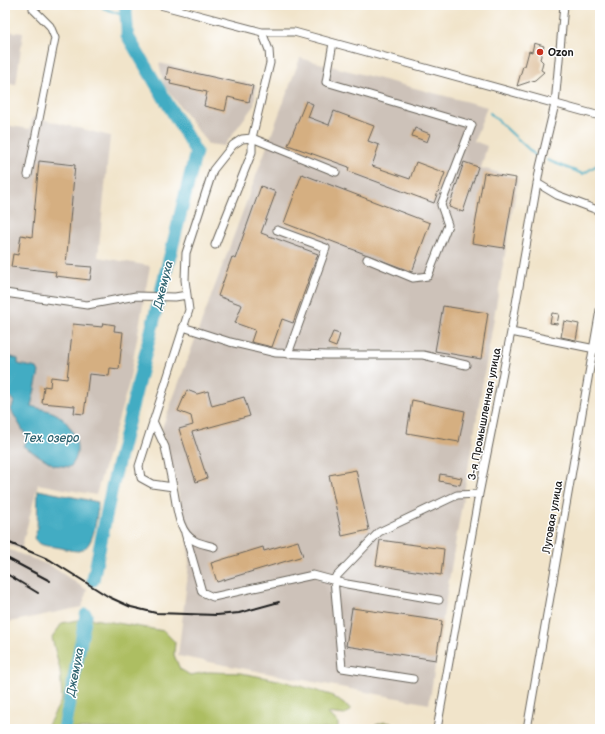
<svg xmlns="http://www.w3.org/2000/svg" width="605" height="734" viewBox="0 0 605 734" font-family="'Balsamiq Sans',sans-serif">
<rect width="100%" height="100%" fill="#fff"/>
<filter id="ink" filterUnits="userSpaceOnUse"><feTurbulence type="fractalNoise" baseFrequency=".025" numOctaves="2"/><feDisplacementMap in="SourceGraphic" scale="8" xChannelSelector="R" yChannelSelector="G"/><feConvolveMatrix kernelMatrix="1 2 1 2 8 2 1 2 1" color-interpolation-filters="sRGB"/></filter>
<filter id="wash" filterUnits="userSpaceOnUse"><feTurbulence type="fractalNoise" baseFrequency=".012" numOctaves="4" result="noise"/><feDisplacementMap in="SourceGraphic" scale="16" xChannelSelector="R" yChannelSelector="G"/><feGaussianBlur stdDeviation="0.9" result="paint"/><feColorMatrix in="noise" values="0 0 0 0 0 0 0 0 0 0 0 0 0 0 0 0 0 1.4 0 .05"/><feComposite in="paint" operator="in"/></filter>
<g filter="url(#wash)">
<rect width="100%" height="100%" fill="#f1e4ca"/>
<!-- industrial -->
<path fill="#cdc2b9" d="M 5,31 L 23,33 L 16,85 L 5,83 Z
M 300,58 L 487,107 L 474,141 L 487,146 L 481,168 L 518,178 L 449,580 L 429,704 L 178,656 L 189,564 L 188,532 L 162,428 Z
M 159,63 L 256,85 L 254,105 L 224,146 L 208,144 L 164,85 Z
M 33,117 L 110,136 L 98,257 L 150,266 L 129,383 L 96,495 L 38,484 L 21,550 L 5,543 L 5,125 L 30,129 Z
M 5,548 L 51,566 L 87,590 L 82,607 L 5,623 Z"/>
<!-- green -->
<path fill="#adbe62" stroke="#646d3f" d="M 88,618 L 164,631 L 175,642 L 174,655 L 180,669 L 190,675 L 208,672 L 241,673 L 283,681 L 331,695 L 351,709 L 345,715 L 327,713 L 338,722 L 338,729 L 46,729 L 62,699 L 60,670 L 52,638 L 62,623 Z
M 385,722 L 408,727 L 410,729 L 364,729 Z"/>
<!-- water -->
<path fill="#43acc3" stroke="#306470" d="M 5,355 L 18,359 L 18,364 L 37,368 L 39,372 L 31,406 C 40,409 50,410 58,415 C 74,426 85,452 70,467 L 54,465 L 23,446 L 28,439 L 11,410 L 14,402 L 5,390 Z
M 38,490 L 98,502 C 97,515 95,550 78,551 C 71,551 63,548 56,547 C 47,546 39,546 34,538 L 37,530 Z"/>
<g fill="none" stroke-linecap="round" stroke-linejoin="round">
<!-- stream -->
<path stroke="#43acc3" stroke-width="2" d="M 103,8 L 125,16
M 490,113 L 536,156
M 547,160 L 583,174 L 600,163"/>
<!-- river -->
<path stroke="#43acc3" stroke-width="13" d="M 93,580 L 112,487 L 196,152 L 127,35 C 128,24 125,16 126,5
M 64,729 L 86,615"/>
</g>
<g id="blocks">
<!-- building -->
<path fill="#d5af81" d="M 534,43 L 544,46 L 540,59 L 543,62 L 541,70 L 544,72 L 535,80 L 517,86 L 523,66 L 525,66 L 529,51 L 532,52 Z
M 168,67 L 253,86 L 249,102 L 228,97 L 225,111 L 204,106 L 207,92 L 170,84 L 171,80 L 166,79 Z
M 306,101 L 313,104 L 308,117 L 329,125 L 334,111 L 374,126 L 368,141 L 379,145 L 372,166 L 410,179 L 416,162 L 445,173 L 434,203 L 348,171 L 349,167 L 288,145 Z
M 415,128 L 430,134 L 427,142 L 412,136 Z
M 39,161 L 75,165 L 66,265 L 92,267 L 90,280 L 55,276 L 56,272 L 11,267 L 13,254 L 18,255 L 21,235 L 32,237 Z
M 464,162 L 478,167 L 463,212 L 449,207 Z
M 484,173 L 516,178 L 504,248 L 472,243 Z
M 302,174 L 430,223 L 412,272 L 284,223 Z
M 261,186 L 276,192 L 261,233 L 318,254 L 293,323 L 282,319 L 272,347 L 251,342 L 255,330 L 235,323 L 242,305 L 218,296 L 232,257 L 235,259 Z
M 443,306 L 488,313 L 481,359 L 435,351 Z
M 552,313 L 559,314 L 557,324 L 550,323 Z
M 564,321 L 579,324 L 576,340 L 561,337 Z
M 103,323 L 115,325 L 114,331 L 123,332 L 119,369 L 110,368 L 109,376 L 89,374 L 84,414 L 74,413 L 75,406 L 42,403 L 44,386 L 50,387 L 51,377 L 67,379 L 73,324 L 102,327 Z
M 333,332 L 340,334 L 336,347 L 328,344 Z
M 187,390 L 197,394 L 208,391 L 212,406 L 244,397 L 250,416 L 192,432 L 207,478 L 196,482 L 179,429 L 193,425 L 191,416 L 178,411 Z
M 412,400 L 465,411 L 459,442 L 407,433 Z
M 356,470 L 369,530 L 342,536 L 329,475 Z
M 440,474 L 462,478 L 460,485 L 439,481 Z
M 380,540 L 444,549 L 441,575 L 376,565 Z
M 298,541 L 303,556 L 217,582 L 211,563 L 263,547 L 264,551 Z
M 352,608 L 442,621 L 436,660 L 346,646 Z"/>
</g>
</g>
<g filter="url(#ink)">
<use href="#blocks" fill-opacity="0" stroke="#676259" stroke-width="1"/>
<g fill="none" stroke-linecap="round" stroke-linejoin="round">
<!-- minor casing -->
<g stroke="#676259" stroke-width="9">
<path id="minor" d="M 160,5 L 262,32 L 294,32 L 600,116
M 333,43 L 326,82 L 472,125 L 441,205 L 448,225 L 428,276 L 413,278 L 367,259
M 28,175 L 55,38 L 50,26 L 33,9 L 33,5
M 537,183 L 557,195 L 600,211
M 277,230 L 326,248 L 288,354
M 215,245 L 252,152 L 252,138 L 336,172
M 5,293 L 87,305 L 136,296 L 175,297 L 187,295
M 183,327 L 230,342 L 276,353 L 326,355 L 423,355 L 466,365
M 511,332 L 600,350
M 153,421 L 165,447 L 173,487
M 185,533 L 202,592 L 213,597 L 313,575 L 347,584 L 439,600
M 214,547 C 208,545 201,544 195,541 C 177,532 177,504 173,487 L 152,484 L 141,478 L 139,466 L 189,310 L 185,280 L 186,253 L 213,170 L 233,145 L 242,139 L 252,138 L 270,63 L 269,50 L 262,32
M 413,679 L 342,668 L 334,579 L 379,532 L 457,495 L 479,494
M 437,729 L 479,494 L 511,332 L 540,167 L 555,104 L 564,5
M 527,729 L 600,310"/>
</g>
<!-- minor -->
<use href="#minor" stroke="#fff" stroke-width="7"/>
<!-- rail -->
<path stroke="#1c1c1c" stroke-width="2" d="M 5,541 L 50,560 L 109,597 L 131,607 L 156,613 L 217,615 L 239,613 L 279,602
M 5,557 L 50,581
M 5,573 L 38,593"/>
</g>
</g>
<!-- markers -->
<circle fill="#c8321e" stroke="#fff" stroke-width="1.5" cx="540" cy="52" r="4"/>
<g text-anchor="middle" stroke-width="3" stroke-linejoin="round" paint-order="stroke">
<!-- poi labels -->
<g font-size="11" font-weight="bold" fill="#1c1c1c" stroke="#fff" text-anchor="start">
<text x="548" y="56">Ozon</text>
</g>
<!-- street labels -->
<g font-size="11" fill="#1c1c1c" stroke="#fff">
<text transform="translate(484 414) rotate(-79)" y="4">3-я Промышленная улица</text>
<text transform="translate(552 517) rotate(-80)" y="4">Луговая улица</text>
</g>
<!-- water labels -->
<g font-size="12" font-style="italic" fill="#306470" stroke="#fff">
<text transform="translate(163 285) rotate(-76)" y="4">Джемуха</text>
<text x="51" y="442">Тех. озеро</text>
<text transform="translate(75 672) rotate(-79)" y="4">Джемуха</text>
</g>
</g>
<!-- margin -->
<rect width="605" height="734" fill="none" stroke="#fff" stroke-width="20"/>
</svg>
